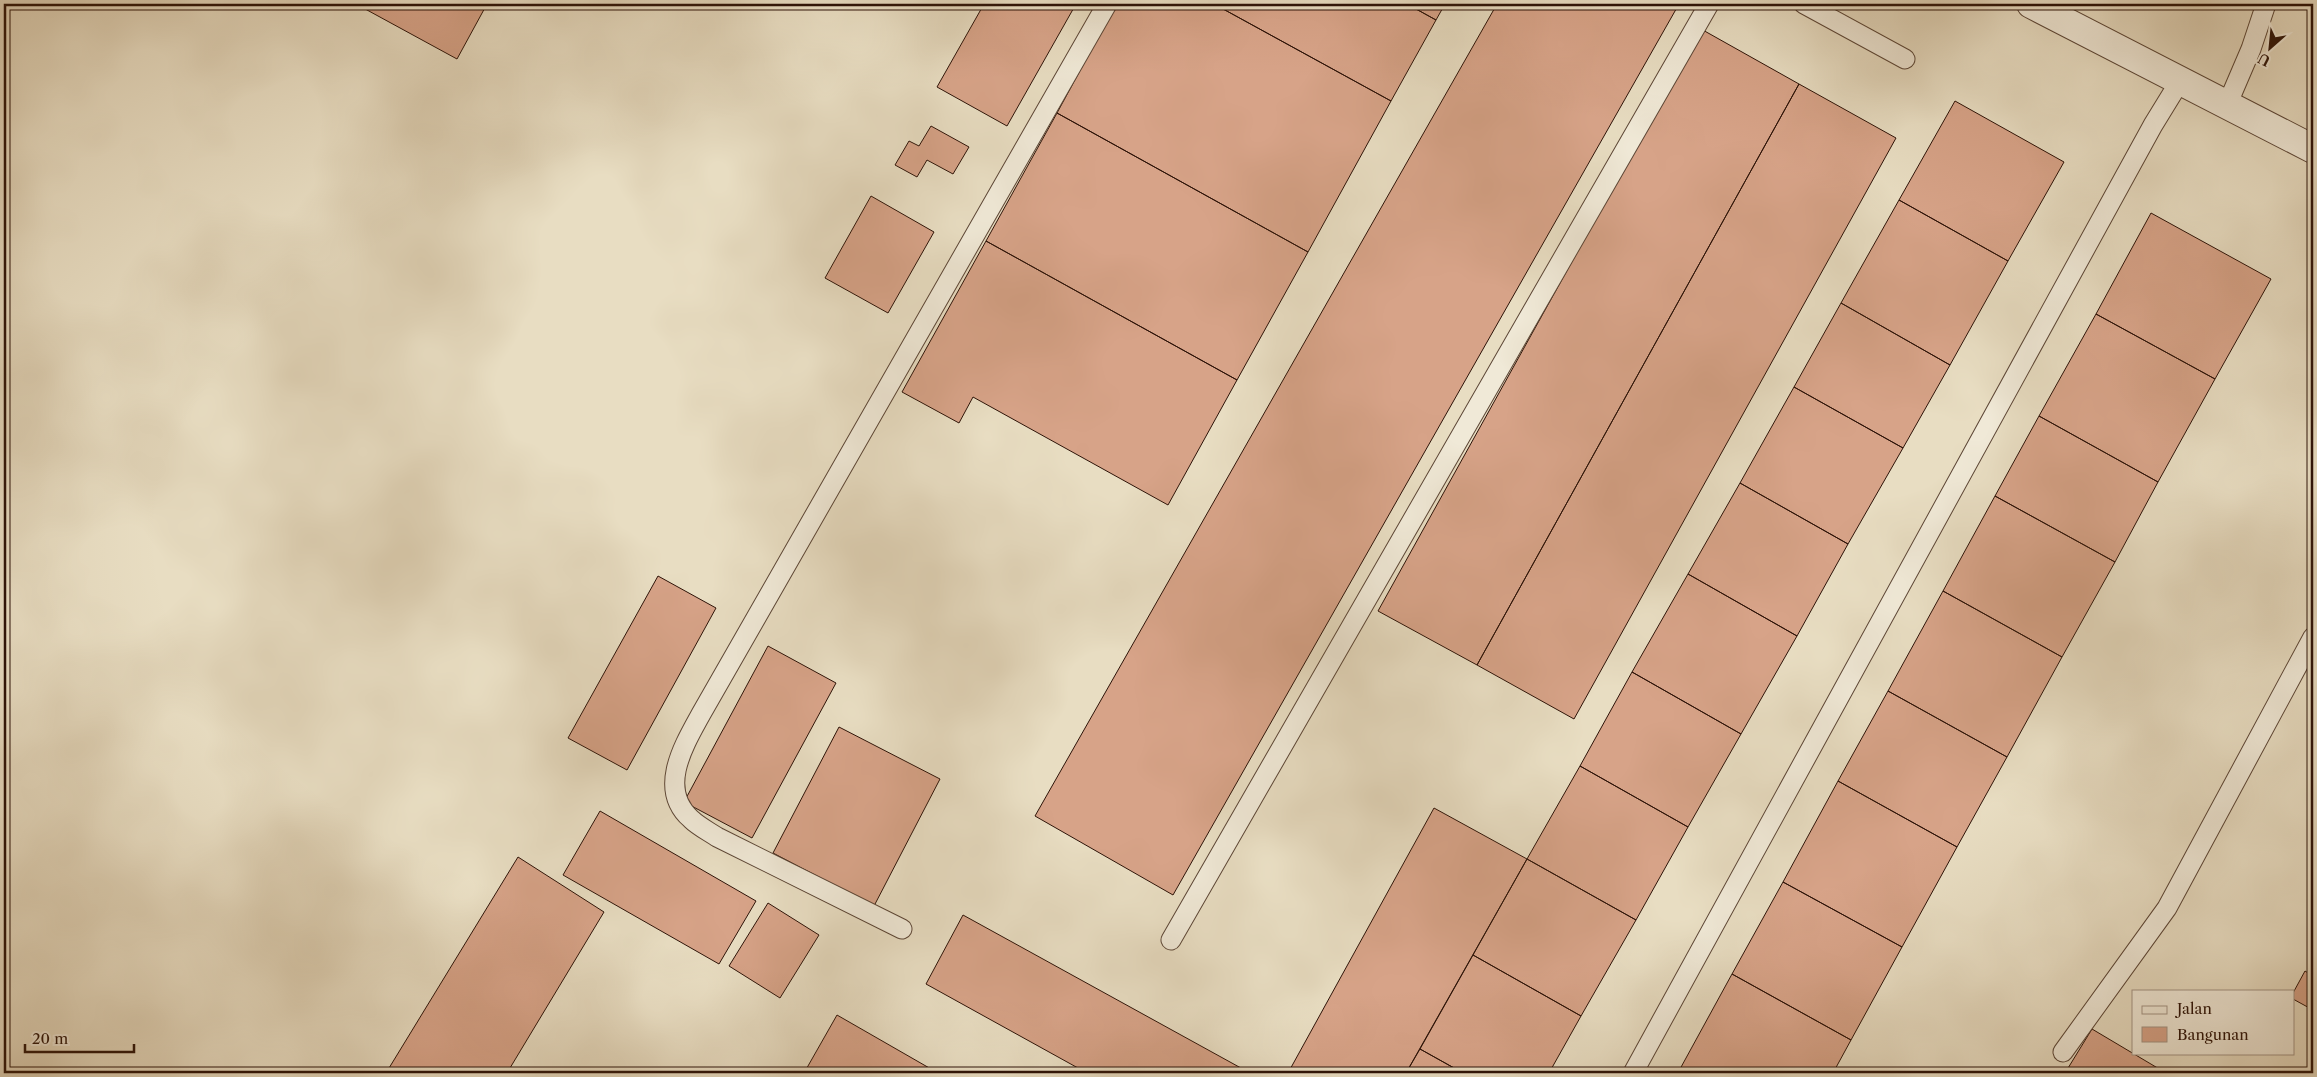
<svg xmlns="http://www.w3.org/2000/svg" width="2317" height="1077" viewBox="0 0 2317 1077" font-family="'Libre Caslon Text',serif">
<rect width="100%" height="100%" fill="#e8ddc2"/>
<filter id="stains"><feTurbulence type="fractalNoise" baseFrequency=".004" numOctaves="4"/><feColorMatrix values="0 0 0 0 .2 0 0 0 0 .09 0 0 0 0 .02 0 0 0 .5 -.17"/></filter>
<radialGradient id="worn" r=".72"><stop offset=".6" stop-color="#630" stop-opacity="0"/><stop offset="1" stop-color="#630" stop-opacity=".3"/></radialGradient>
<!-- building -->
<path fill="#d7a388" stroke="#2d1308" d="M 356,4 L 487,4 L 457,59 Z
M 984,4 L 1076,4 L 1007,126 L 937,87 Z
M 1116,4 L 1214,4 L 1391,101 L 1308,252 L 1057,113 Z
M 1214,4 L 1407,4 L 1436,20 L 1391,101 Z
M 1407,4 L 1445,4 L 1436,20 Z
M 1497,4 L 1679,4 L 1173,895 L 1035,816 Z
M 1701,29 L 1799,84 L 1477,665 L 1378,611 Z
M 1799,84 L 1896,138 L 1574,719 L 1477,665 Z
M 1955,101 L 2064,162 L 2008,261 L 1899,200 Z
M 1057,113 L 1308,252 L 1237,380 L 986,241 Z
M 931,126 L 969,147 L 953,174 L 927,160 L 917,177 L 895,165 L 909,141 L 919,146 Z
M 871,196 L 934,232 L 888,313 L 825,278 Z
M 1899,200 L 2008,261 L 1950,365 L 1841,303 Z
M 2151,213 L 2271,279 L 2215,379 L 2096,314 Z
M 986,241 L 1237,380 L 1168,505 L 973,397 L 959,423 L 902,392 Z
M 1841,303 L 1950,365 L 1903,448 L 1794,387 Z
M 2096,314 L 2215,379 L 2158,482 L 2039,416 Z
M 1794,387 L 1903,448 L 1848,544 L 1740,483 Z
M 2039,416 L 2158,482 L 2115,562 L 1995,496 Z
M 1740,483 L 1848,544 L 1797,636 L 1688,574 Z
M 1995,496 L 2115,562 L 2062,657 L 1943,591 Z
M 1688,574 L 1797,636 L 1741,734 L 1632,672 Z
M 658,576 L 716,608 L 627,770 L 568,738 Z
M 1943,591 L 2062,657 L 2007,757 L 1888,691 Z
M 768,646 L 836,683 L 752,838 L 684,802 Z
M 1632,672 L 1741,734 L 1688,827 L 1580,766 Z
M 1888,691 L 2007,757 L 1957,847 L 1838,781 Z
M 839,727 L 940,779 L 874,906 L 773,853 Z
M 1580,766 L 1688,827 L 1636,920 L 1527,859 Z
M 1838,781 L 1957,847 L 1902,947 L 1783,882 Z
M 1434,808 L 1527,859 L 1406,1073 L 1288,1073 Z
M 600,811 L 756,901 L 719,964 L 563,875 Z
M 518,857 L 604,912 L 507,1073 L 386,1073 Z
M 1527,859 L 1636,920 L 1581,1016 L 1473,955 Z
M 1783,882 L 1902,947 L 1851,1040 L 1732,974 Z
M 768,903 L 819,935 L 780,998 L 729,966 Z
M 963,915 L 1250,1073 L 1087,1073 L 926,984 Z
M 1473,955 L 1581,1016 L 1549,1073 L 1463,1073 L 1420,1049 Z
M 2305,971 L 2313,976 L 2313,1010 L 2293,999 L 2293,993 Z
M 1732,974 L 1851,1040 L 1833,1073 L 1688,1073 L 1680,1069 Z
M 837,1015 L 938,1073 L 804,1073 Z
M 2092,1029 L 2166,1073 L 2065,1073 Z
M 1420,1049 L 1463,1073 L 1406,1073 Z"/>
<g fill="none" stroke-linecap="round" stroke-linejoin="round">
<!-- service casing -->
<g stroke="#5c4636" stroke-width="21">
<path id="service" d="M 1804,4 L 1905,59
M 2227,105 L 2251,49 L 2266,4
M 902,929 L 717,837 C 708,831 698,826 691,819 C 657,789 684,745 701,714 L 1107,4
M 1171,940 L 1709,4
M 2063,1052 L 2167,908 L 2313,637
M 1633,1073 L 2153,125 L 2180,81"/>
</g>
<!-- minor casing -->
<g stroke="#5c4636" stroke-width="30">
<path id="minor" d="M 2031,4 L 2313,149"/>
</g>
<!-- service -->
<use href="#service" stroke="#f0e9d7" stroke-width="19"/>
<!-- minor -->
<use href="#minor" stroke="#f0e9d7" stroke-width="28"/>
</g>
<!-- margin -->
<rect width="2317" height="1077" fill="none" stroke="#e8ddc2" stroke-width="20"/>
<rect x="5" y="5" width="2307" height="1067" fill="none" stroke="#2d1308" stroke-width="2.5"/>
<rect x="10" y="10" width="2297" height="1057" fill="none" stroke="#2d1308"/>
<!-- legend -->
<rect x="2132" y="990" width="162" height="65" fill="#f0e9d7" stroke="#a29384"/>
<rect x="2142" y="1006" width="25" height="8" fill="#f0e9d7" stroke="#a29384"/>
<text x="2177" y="1014" font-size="15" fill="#2d1308">Jalan</text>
<rect x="2142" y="1027" width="25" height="15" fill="#d7a388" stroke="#a29384"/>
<text x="2177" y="1040" font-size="15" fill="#2d1308">Bangunan</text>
<!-- north arrow -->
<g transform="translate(2270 48) rotate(207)" stroke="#f0e9d7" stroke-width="4" paint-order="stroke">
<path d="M0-4L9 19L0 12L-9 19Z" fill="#2d1308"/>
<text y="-8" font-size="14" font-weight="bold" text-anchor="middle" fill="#2d1308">U</text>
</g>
<!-- scale -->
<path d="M25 1044v8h109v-8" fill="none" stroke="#2d1308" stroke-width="2.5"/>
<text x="32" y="1044" font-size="15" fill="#2d1308" stroke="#f0e9d7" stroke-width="4" paint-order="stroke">20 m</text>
<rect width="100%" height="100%" filter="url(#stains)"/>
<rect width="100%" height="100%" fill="url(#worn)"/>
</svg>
